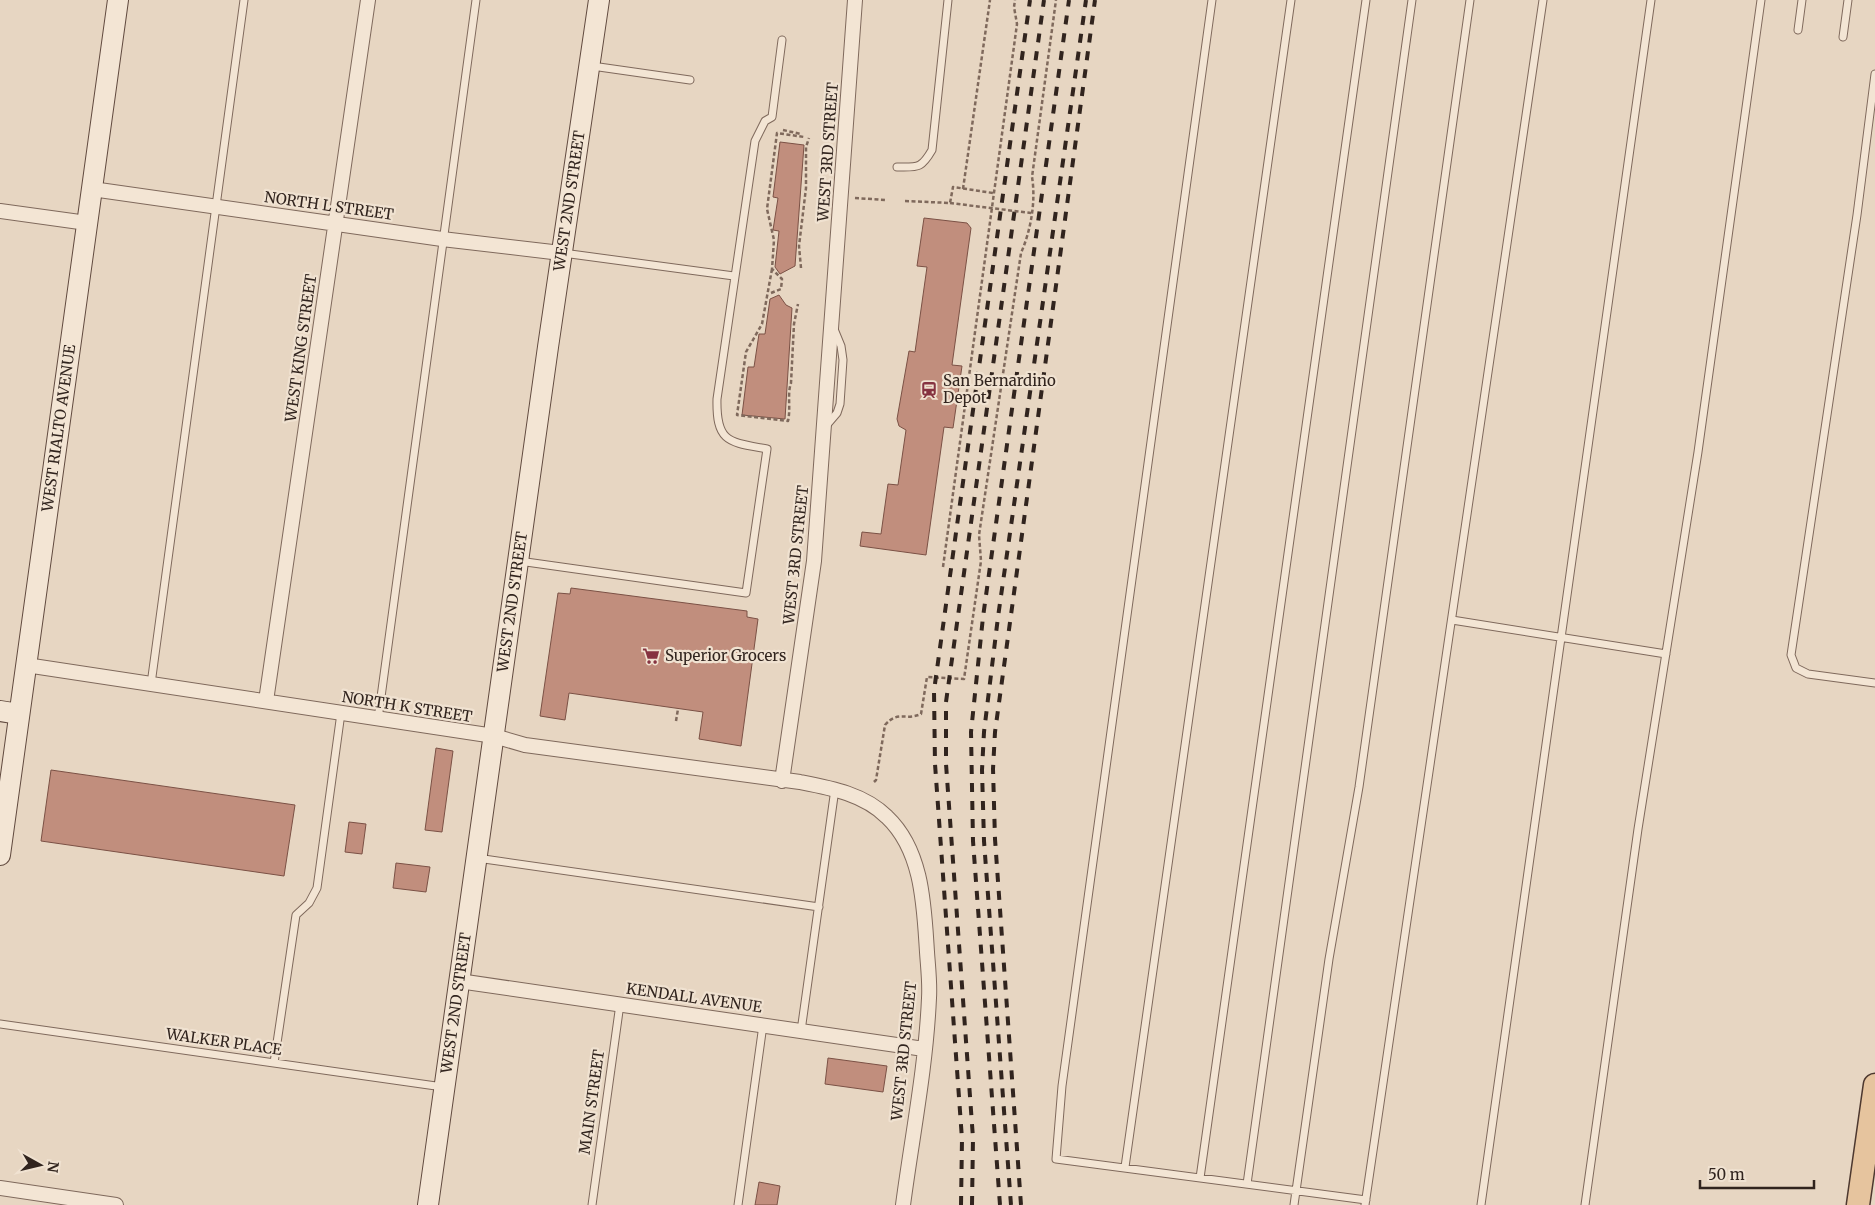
<svg xmlns="http://www.w3.org/2000/svg" width="1875" height="1205" viewBox="0 0 1875 1205" font-family="Merriweather,serif">
<rect width="100%" height="100%" fill="#e7d6c2"/>
<!-- building -->
<path fill="#c18e7d" stroke="#7b5145" d="M 780,142 L 804,145 L 795,266 L 780,274 L 775,267 L 779,231 L 773,230 L 778,198 L 773,197 Z
M 924,218 L 967,223 L 971,228 L 952,365 L 962,366 L 953,428 L 944,427 L 926,555 L 860,546 L 862,532 L 881,534 L 888,484 L 898,485 L 906,430 L 899,426 L 897,419 L 909,351 L 915,352 L 927,267 L 917,266 Z
M 779,295 L 786,305 L 792,308 L 785,419 L 742,415 L 748,367 L 754,367 L 759,334 L 765,334 L 770,299 Z
M 571,588 L 747,611 L 747,617 L 758,619 L 741,746 L 699,739 L 703,712 L 569,693 L 565,720 L 540,716 L 558,593 L 570,594 Z
M 436,748 L 453,751 L 442,832 L 425,830 Z
M 51,770 L 295,805 L 284,876 L 41,841 Z
M 349,822 L 366,824 L 362,854 L 345,852 Z
M 396,863 L 430,867 L 426,892 L 393,888 Z
M 828,1058 L 887,1066 L 883,1092 L 825,1084 Z
M 759,1182 L 780,1186 L 777,1205 L 755,1205 Z"/>
<g fill="none" stroke-linecap="round" stroke-linejoin="round">
<!-- lane casing -->
<g stroke="#7f695c" stroke-width="9">
<path id="lane" d="M 1212,0 L 1062,1086 L 1056,1159 L 1366,1200
M 1798,30 L 1802,0
M 1843,37 L 1848,0
M 592,66 L 690,80
M 1875,74 L 1857,215 L 1791,655 L 1796,668 L 1808,674 L 1875,683
M 897,167 C 918,167 921,169 932,150 L 948,0
M 563,253 L 734,276
M 825,427 L 837,413 L 840,404 L 843,360 L 841,346 L 834,329
M 519,561 L 746,593 L 767,449 C 729,442 716,443 717,399 L 755,141 L 765,121 L 772,117 L 782,40
M 1452,620 L 1666,654
M 151,684 L 244,0
M 378,719 L 476,0
M 477,858 L 819,907
M 0,1024 L 443,1087
M 801,1031 L 835,789
M 274,1063 L 296,915 L 309,903 L 317,888 L 341,713
M 1125,1167 L 1291,0
M 1200,1178 L 1366,0
M 1247,1184 L 1412,0
M 592,1205 L 620,1004
M 738,1205 L 763,1025
M 1294,1205 L 1329,959 L 1359,787 L 1470,0
M 1365,1205 L 1543,0
M 1481,1205 L 1651,0
M 1585,1205 L 1638,829 L 1698,452 L 1761,0"/>
</g>
<!-- street casing -->
<g stroke="#7f695c" stroke-width="16">
<path id="street" d="M 92,189 L 442,239 L 561,253
M 0,211 L 87,223
M 26,665 L 494,736 L 525,745 L 800,782 C 831,788 864,794 887,817 C 923,851 924,907 927,952 C 928,967 930,983 929,998 C 926,1067 912,1137 903,1205
M 266,701 L 368,0
M 782,781 L 814,561 L 855,0
M 459,981 L 924,1049
M 0,1188 L 116,1205"/>
</g>
<!-- secondary casing -->
<g stroke="#614a3f" stroke-width="22">
<g id="secondary">
<path d="M 0,711 L 19,714"/>
<path id="s1" d="M 0,855 L 118,0"/>
<path id="s2" d="M 428,1205 L 548,347 L 599,0"/>
</g>
</g>
<!-- primary casing -->
<g stroke="#4d382f" stroke-width="25">
<path id="primary" d="M 1858,1205 L 1875,1085"/>
</g>
<!-- path -->
<path stroke="#7f695c" stroke-width="2.5" stroke-dasharray="4 2.5" stroke-linecap="butt" d="M 783,130 L 801,134
M 963,189 L 990,0
M 855,198 L 886,200
M 905,201 L 950,203 L 953,187 L 993,193
M 801,268 L 799,246 L 806,188 L 806,147 L 809,138
M 772,269 L 762,324 L 746,352 L 737,415 L 788,421 C 791,408 787,394 791,383 L 794,324 L 798,304
M 771,293 L 781,289 L 782,279 L 772,269 L 774,240 L 767,209 L 777,133 L 804,137
M 943,567 L 1017,24 L 1014,7 L 1015,0
M 676,721 L 678,709
M 874,782 L 876,780 L 885,725 C 898,710 905,721 921,714 L 927,677 L 964,679 L 981,561 L 979,535 L 1021,253 C 1031,230 1036,201 1032,177 L 1056,0"/>
<!-- lane -->
<use href="#lane" stroke="#f3e5d4" stroke-width="7"/>
<!-- street -->
<use href="#street" stroke="#f3e5d4" stroke-width="14"/>
<!-- secondary -->
<use href="#secondary" stroke="#f3e5d4" stroke-width="20"/>
<!-- primary -->
<use href="#primary" stroke="#e6c49e" stroke-width="22"/>
<!-- rail -->
<path stroke="#31241e" stroke-width="4" stroke-dasharray="9 9" stroke-linecap="butt" d="M 961,1205 L 962,1139 L 935,764 L 934,691 L 1030,0
M 972,1205 L 973,1138 L 946,764 L 946,702 L 1044,0
M 1000,1205 L 973,841 L 971,732 L 983,617 L 1069,0
M 1011,1205 L 984,841 L 982,770 L 984,732 L 998,617 L 1086,0
M 1021,1205 L 995,839 L 993,769 L 995,732 L 1095,0"/>
<!-- path-bridge -->
<path stroke="#7f695c" stroke-width="2.5" stroke-dasharray="4 2.5" stroke-linecap="butt" d="M 950,203 L 1031,213"/>
</g>
<!-- icons -->
<defs>
<g id="station-bare" transform="scale(1.35)"><path d="M-3-6H3Q5-6 5-4V2Q5 4 3 4L4.5 6H3L1.5 4h-3L-3 6H-4.5L-3 4Q-5 4-5 2V-4Q-5-6-3-6ZM-3.5-4v3h7v-3ZM-3.5 1v1.5H-2V1ZM2 1v1.5H3.5V1Z" fill="#863341" stroke="#f0e2d1" stroke-width="2.5" paint-order="stroke"/></g>
<g id="supermarket-bare" transform="scale(1.35)"><path d="M-6-5.5h2.5l.6 2H6L4.5 2H-2.5L-4.4-4H-6ZM-1.5 3.2a1.3 1.3 0 1 0 .1 0ZM3 3.2a1.3 1.3 0 1 0 .1 0Z" fill="#863341" stroke="#f0e2d1" stroke-width="2.5" paint-order="stroke"/></g>
</defs>
<g fill-rule="evenodd">
<use href="#station-bare" x="929" y="390"/>
<use href="#supermarket-bare" x="651" y="656"/>
</g>
<g text-anchor="middle" stroke-width="4.5" stroke-linejoin="round" paint-order="stroke">
<!-- street labels -->
<g font-size="15" fill="#31241e" stroke="#f0e2d1">
<text transform="translate(828 152) rotate(-86)" y="5">WEST 3RD STREET</text>
<text dy="5" stroke="none"><textPath href="#s2" startOffset="1014">WEST 2ND STREET</textPath></text>
<text transform="translate(329 206) rotate(8)" y="5">NORTH L STREET</text>
<text transform="translate(301 348) rotate(-82)" y="5">WEST KING STREET</text>
<text dy="5" stroke="none"><textPath href="#s1" startOffset="431">WEST RIALTO AVENUE</textPath></text>
<text transform="translate(796 555) rotate(-84)" y="5">WEST 3RD STREET</text>
<text dy="5" stroke="none"><textPath href="#s2" startOffset="609">WEST 2ND STREET</textPath></text>
<text transform="translate(407 707) rotate(9)" y="5">NORTH K STREET</text>
<text transform="translate(694 998) rotate(8)" y="5">KENDALL AVENUE</text>
<text dy="5" stroke="none"><textPath href="#s2" startOffset="204">WEST 2ND STREET</textPath></text>
<text transform="translate(224 1042) rotate(8)" y="5">WALKER PLACE</text>
<text transform="translate(904 1051) rotate(-84)" y="5">WEST 3RD STREET</text>
<text transform="translate(592 1102) rotate(-82)" y="5">MAIN STREET</text>
</g>
<!-- poi labels -->
<g font-size="15" fill="#31241e" stroke="#f0e2d1" text-anchor="start">
<text x="943" y="386">San Bernardino<tspan x="943" dy="17">Depot</tspan></text>
<text x="665" y="661">Superior Grocers</text>
</g>
</g>
<!-- north arrow -->
<g transform="translate(40 1165) rotate(98)" stroke="#f0e2d1" stroke-width="4" paint-order="stroke">
<path d="M0-4L9 19L0 12L-9 19Z" fill="#31241e"/>
<text y="-8" font-size="14" font-weight="bold" text-anchor="middle" fill="#31241e">N</text>
</g>
<!-- scale -->
<path d="M1700 1180v8h114v-8" fill="none" stroke="#31241e" stroke-width="2.5"/>
<text x="1708" y="1180" font-size="15" fill="#31241e" stroke="#f0e2d1" stroke-width="4" paint-order="stroke">50 m</text>
</svg>
